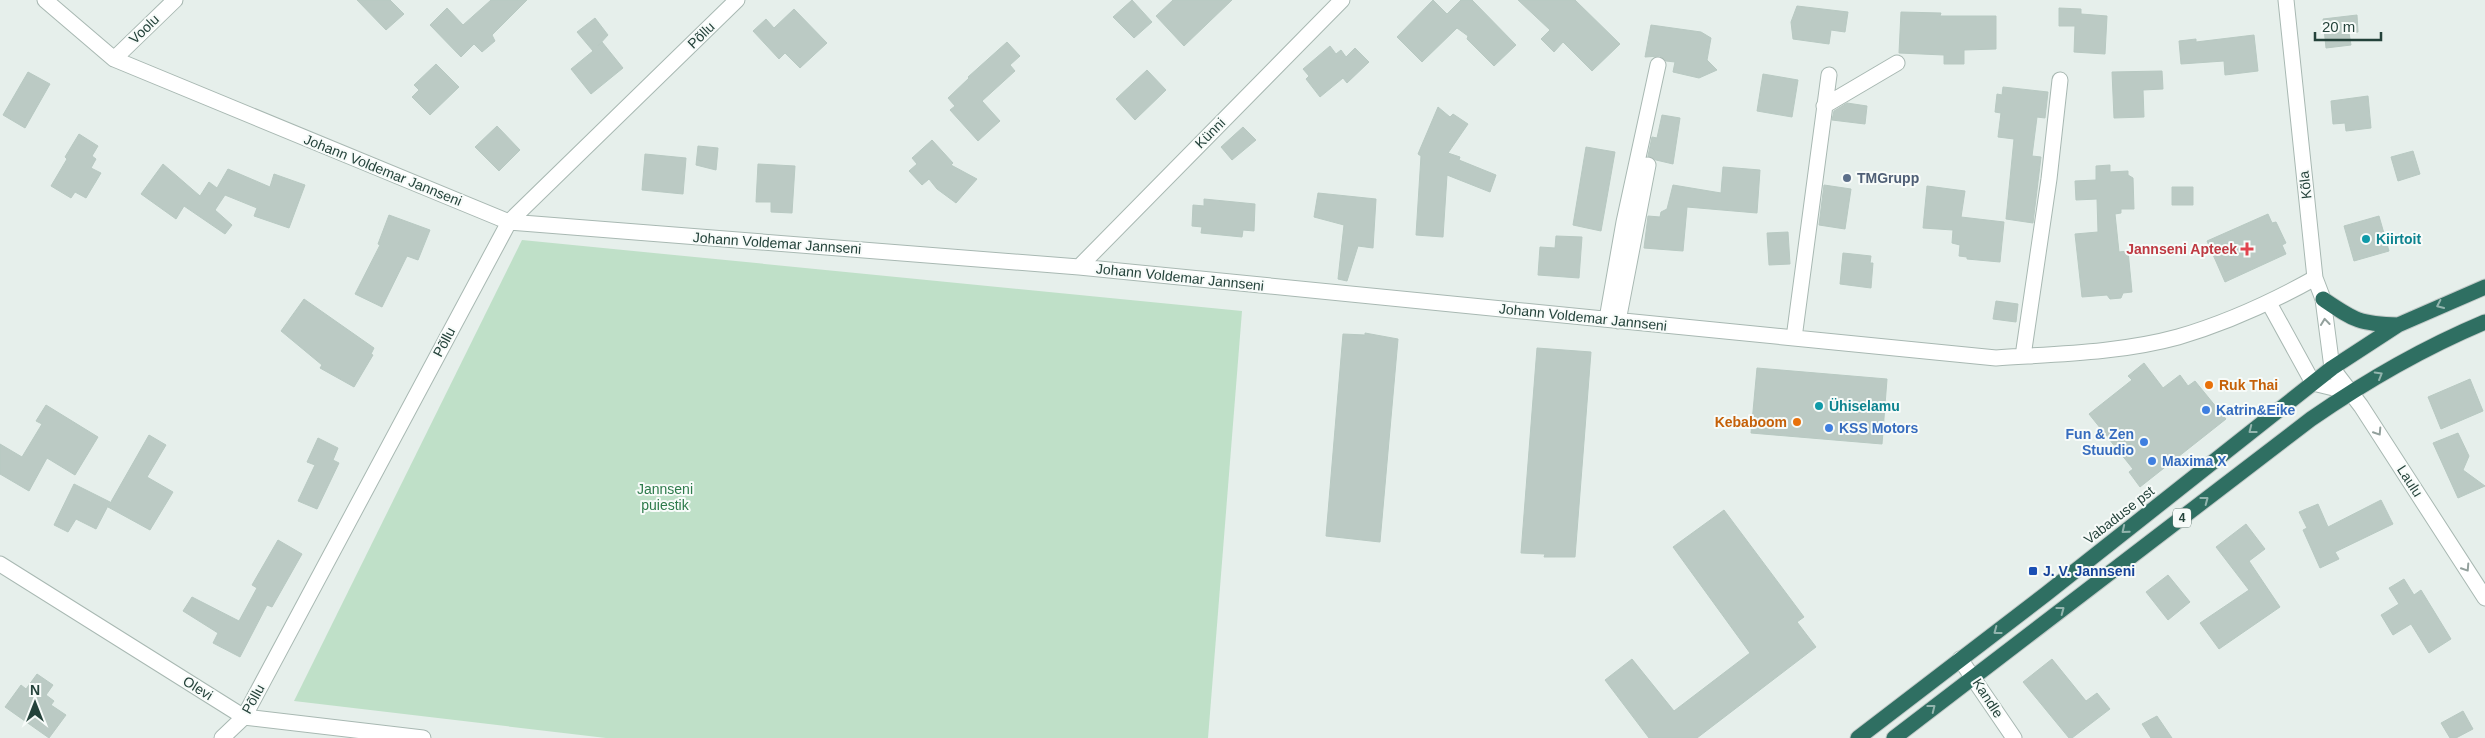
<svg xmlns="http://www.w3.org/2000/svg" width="2485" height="738" viewBox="0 0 2485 738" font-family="Helvetica,sans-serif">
<rect width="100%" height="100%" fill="#e6efeb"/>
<!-- green -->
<path fill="#bfe0c8" d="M 522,240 L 1242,311 L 1208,738 L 606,738 L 294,701 Z"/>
<!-- building -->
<path fill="#bbcac4" stroke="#b8c9c2" d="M 357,0 L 390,0 L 404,14 L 386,30 Z
M 491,0 L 527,0 L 492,35 L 495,41 L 482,52 L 474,44 L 461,57 L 430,25 L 447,8 L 463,25 Z
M 1132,0 L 1152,22 L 1134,38 L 1113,17 Z
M 1173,0 L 1232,0 L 1184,46 L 1156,16 Z
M 1433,0 L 1447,14 L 1461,0 L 1472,0 L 1516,45 L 1494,66 L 1467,39 L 1468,36 L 1457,28 L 1422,62 L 1397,37 Z
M 1518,0 L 1575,0 L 1620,44 L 1592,71 L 1563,42 L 1554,52 L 1541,39 L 1550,30 Z
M 1797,6 L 1848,12 L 1845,32 L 1831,30 L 1829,44 L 1793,39 L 1791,22 Z
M 2059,8 L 2081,9 L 2081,14 L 2107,16 L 2105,54 L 2074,52 L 2075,26 L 2059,26 Z
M 794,9 L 827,43 L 800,68 L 785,53 L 779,59 L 753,31 L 766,19 L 774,28 Z
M 1901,12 L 1941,13 L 1940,16 L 1996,16 L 1996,49 L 1964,50 L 1964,64 L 1944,64 L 1944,55 L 1899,53 Z
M 2357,15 L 2358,32 L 2349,33 L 2351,45 L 2326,48 L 2323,19 Z
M 595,18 L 608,35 L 598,46 L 602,42 L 623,68 L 591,94 L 571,69 L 593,51 L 577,32 Z
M 1651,25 L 1701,32 L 1711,38 L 1707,60 L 1717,70 L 1699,78 L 1673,72 L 1675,62 L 1666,61 L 1660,56 L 1645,57 Z
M 2254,35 L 2258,71 L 2225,75 L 2224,61 L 2181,64 L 2179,41 L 2196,39 L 2196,42 Z
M 1007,42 L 1020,56 L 1010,65 L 1015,71 L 982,101 L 1000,121 L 978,141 L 950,110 L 955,106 L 948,98 L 969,78 L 968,77 Z
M 1330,46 L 1336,54 L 1341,50 L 1346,57 L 1355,48 L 1369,62 L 1347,83 L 1343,78 L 1320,97 L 1306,79 L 1309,76 L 1303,69 Z
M 436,64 L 459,87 L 430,115 L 412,97 L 419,90 L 414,85 Z
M 1147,70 L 1166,90 L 1135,120 L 1116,99 Z
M 2162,71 L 2163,89 L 2143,90 L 2144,117 L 2114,118 L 2112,72 Z
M 28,72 L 50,84 L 25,128 L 3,115 Z
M 1763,74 L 1798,80 L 1792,117 L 1757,111 Z
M 2003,87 L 2048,92 L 2045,118 L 2037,117 L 2032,156 L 2041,157 L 2033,223 L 2006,219 L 2014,139 L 1998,137 L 2001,113 L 1995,112 L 1997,94 L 2002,95 Z
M 2368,96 L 2371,128 L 2346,131 L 2345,123 L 2333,124 L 2331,101 Z
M 1847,103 L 1867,106 L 1865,124 L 1832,120 L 1834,111 Z
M 1438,107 L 1450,117 L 1453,114 L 1468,124 L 1448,153 L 1460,157 L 1459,160 L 1496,175 L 1490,192 L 1447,175 L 1443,237 L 1416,235 L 1421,156 L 1418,154 Z
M 1662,115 L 1680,118 L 1673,164 L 1656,160 L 1648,156 L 1652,137 L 1657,138 Z
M 497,126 L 520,150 L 499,171 L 475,147 Z
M 1243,127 L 1256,140 L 1232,160 L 1221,147 Z
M 79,134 L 98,146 L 92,156 L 96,159 L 91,168 L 101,173 L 86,198 L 75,192 L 71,198 L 51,186 L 67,159 L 65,157 Z
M 932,140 L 953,163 L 951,165 L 977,179 L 956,203 L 937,189 L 929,179 L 922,185 L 909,171 L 917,164 L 912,158 Z
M 698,146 L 718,148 L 716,170 L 696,165 Z
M 1586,147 L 1615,152 L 1601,231 L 1573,225 Z
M 2413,151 L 2420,174 L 2398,181 L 2391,157 Z
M 645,154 L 686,158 L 683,194 L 642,190 Z
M 163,164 L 200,196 L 209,182 L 217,188 L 228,169 L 270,187 L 274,174 L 305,185 L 289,228 L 254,216 L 257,208 L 225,195 L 215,210 L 232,225 L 225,234 L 184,206 L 176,219 L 141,194 Z
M 758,164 L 795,166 L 792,213 L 771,212 L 771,202 L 756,202 Z
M 2110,165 L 2110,172 L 2128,171 L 2128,175 L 2133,178 L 2134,209 L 2121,209 L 2121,213 L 2115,214 L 2119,252 L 2128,251 L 2132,292 L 2123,293 L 2121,298 L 2110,299 L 2107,295 L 2082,297 L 2075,234 L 2098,232 L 2097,199 L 2076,200 L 2075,181 L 2096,180 L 2096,166 Z
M 1723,167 L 1760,170 L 1757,213 L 1687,207 L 1683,251 L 1644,248 L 1648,216 L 1660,217 L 1661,212 L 1667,209 L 1673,185 L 1721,193 Z
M 1824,185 L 1851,189 L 1845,229 L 1819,225 Z
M 1927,186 L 1965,191 L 1961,217 L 2004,222 L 2000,262 L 1967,259 L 1967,257 L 1959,256 L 1960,245 L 1952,243 L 1953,230 L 1923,228 Z
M 2172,187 L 2193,187 L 2193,205 L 2172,205 Z
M 1318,193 L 1376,199 L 1373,248 L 1358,246 L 1347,281 L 1338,279 L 1344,225 L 1314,217 Z
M 1204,199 L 1255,204 L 1254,231 L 1243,230 L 1242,237 L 1201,233 L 1202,227 L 1192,226 L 1193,205 L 1204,206 Z
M 2268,214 L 2272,223 L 2276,222 L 2286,243 L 2282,245 L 2286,254 L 2225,282 L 2207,241 Z
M 389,215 L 430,230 L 418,260 L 407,256 L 382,307 L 355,294 L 380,245 L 378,244 Z
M 2379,216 L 2389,251 L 2354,261 L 2344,226 Z
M 1788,232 L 1790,264 L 1769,265 L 1767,233 Z
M 1556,236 L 1582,237 L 1579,278 L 1538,275 L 1540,247 L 1555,248 Z
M 1843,253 L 1871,256 L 1870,263 L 1873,263 L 1871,288 L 1840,284 Z
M 304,299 L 374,348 L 371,354 L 373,355 L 354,387 L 320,368 L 322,365 L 281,331 Z
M 1996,301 L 2018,304 L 2016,322 L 1993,319 Z
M 1365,333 L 1398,339 L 1380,542 L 1326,536 L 1343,334 L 1365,335 Z
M 1537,348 L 1591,352 L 1575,557 L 1544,557 L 1545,554 L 1521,553 Z
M 2144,363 L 2163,388 L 2180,375 L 2188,386 L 2195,381 L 2226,419 L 2140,487 L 2129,472 L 2133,469 L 2089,414 L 2132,380 L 2128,376 Z
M 1757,368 L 1887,379 L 1882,444 L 1751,433 Z
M 2470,379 L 2483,411 L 2441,429 L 2428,397 Z
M 46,405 L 98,437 L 75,475 L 47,458 L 29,491 L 0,474 L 0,444 L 22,457 L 42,424 L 36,421 Z
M 2458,433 L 2469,456 L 2463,470 L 2485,486 L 2458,498 L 2433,443 Z
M 149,435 L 166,445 L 147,477 L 173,492 L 150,530 L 108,507 Z
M 318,438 L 338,448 L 333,460 L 339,463 L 317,509 L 298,501 L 315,465 L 307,462 Z
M 74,484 L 110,502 L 96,529 L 76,519 L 68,532 L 54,525 Z
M 2381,500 L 2393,524 L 2335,552 L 2339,559 L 2320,568 L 2303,530 L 2307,528 L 2299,512 L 2318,504 L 2328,527 Z
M 1724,510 L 1804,617 L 1797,622 L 1816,647 L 1697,738 L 1649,738 L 1605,680 L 1632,659 L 1674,711 L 1750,653 L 1673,547 Z
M 2246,524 L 2265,549 L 2249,561 L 2280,607 L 2219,649 L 2200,623 L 2249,590 L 2216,547 Z
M 278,540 L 302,554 L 272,607 L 267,605 L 240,657 L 213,643 L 218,633 L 183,611 L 192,597 L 239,621 L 257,588 L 252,585 Z
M 2168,575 L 2190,602 L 2168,620 L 2146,592 Z
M 2404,579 L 2414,595 L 2421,590 L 2451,639 L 2429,653 L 2411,624 L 2393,635 L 2381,615 L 2399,604 L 2389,588 Z
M 2052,659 L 2086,701 L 2097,693 L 2110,709 L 2072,738 L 2069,738 L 2023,682 Z
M 37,674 L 53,685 L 46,695 L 54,701 L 51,705 L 66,715 L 49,738 L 5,707 L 21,685 L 26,689 Z
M 2463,711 L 2473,729 L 2456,738 L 2450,738 L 2441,723 Z
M 2157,716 L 2172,738 L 2151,738 L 2142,724 Z"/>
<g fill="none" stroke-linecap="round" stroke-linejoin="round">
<!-- minor casing -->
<g stroke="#a8b8b2" stroke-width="17">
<path id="minor" d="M 45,0 L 114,59 L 509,222 L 1079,267 L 1996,358 C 2056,354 2120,353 2178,337 C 2226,323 2272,302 2315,278
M 2286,0 L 2315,278 L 2323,299 L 2332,368 L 2361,406 L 2485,598
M 114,59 L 175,0
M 1824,106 L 1897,63
M 1079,267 L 1342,0
M 2269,303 L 2313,383 L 2350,392
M 1607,319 L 1624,222 L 1658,65
M 1618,321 L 1648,165
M 1794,338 L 1829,75
M 2023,356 L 2049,179 L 2060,80
M 0,564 L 244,717 L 423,738
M 1960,659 L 2014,738
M 222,738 L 244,717 L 509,222 L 737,0"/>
</g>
<!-- highway casing -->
<g stroke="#c2cac8" stroke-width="17">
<path id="highway" d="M 2323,299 C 2354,320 2359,324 2398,325
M 1858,738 L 2046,594 L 2332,368 L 2398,325 L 2485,287
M 1894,738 L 2311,419 C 2366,381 2423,348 2485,322"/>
</g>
<!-- minor -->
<use href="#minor" stroke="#fff" stroke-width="15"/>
<!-- highway -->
<use href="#highway" stroke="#2f6f62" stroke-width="15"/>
</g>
<!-- one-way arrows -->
<defs><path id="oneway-chevron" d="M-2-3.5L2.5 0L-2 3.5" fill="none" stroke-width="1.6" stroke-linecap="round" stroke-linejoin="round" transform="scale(1.25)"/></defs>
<g stroke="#93b5ae">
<use href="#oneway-chevron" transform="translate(2440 305) rotate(155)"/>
<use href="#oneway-chevron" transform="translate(2379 375) rotate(-30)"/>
<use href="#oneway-chevron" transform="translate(2252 430) rotate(142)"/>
<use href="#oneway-chevron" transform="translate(2205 500) rotate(-37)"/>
<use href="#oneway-chevron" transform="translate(2125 530) rotate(141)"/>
<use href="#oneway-chevron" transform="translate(2061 610) rotate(-37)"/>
<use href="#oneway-chevron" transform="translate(1997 631) rotate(143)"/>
<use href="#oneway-chevron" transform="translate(1932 708) rotate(-38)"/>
</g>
<g stroke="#92a09c">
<use href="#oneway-chevron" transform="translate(2325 322) rotate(-96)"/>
<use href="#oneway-chevron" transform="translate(2378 432) rotate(57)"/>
<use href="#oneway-chevron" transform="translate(2466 568) rotate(57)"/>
</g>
<!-- markers -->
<circle fill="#5c6f8a" stroke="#f7fbf9" stroke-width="2" cx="1847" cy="178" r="5"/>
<g fill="#0f9aa8" stroke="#f7fbf9" stroke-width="2">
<circle cx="2366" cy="239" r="5"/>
<circle cx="1819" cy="406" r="5"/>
</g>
<path fill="#e0444e" stroke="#f7fbf9" stroke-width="2" d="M2244.5 241.5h5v5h5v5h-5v5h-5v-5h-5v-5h5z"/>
<g fill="#e8710a" stroke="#f7fbf9" stroke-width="2">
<circle cx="2209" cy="385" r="5"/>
<circle cx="1797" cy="422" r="5"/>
</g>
<g fill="#3f7fe0" stroke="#f7fbf9" stroke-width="2">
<circle cx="2206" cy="410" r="5"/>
<circle cx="1829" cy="428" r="5"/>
<circle cx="2144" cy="442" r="5"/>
<circle cx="2152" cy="461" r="5"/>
</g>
<rect fill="#1a4fb4" stroke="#f7fbf9" stroke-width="2" x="2028" y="566" width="10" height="10" rx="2.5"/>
<g text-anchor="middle" stroke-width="4" stroke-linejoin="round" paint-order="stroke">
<!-- shield labels -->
<rect fill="#f7fbf9" stroke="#637a73" stroke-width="1" x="2173" y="508.5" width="18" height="19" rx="4"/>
<g font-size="12" font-weight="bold" fill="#24423a">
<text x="2182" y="522">4</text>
</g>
<!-- street labels -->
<g font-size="14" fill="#24423a" stroke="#f7fbf9">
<text transform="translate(144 29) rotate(-44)" y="5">Voolu</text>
<text transform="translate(701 35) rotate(-44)" y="5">Põllu</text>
<text transform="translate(1210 133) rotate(-45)" y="5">Künni</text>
<text transform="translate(383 170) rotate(22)" y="5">Johann Voldemar Jannseni</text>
<text transform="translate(2305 185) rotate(-96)" y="5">Kõla</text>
<text transform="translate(777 243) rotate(4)" y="5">Johann Voldemar Jannseni</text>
<text transform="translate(1180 277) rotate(6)" y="5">Johann Voldemar Jannseni</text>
<text transform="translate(1583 317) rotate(6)" y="5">Johann Voldemar Jannseni</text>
<text transform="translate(444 342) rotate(-62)" y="5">Põllu</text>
<text transform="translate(2410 481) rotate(57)" y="5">Laulu</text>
<text transform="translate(2119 515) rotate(-38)" y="5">Vabaduse pst</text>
<text transform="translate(198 688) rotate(32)" y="5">Olevi</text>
<text transform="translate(1988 698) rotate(57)" y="5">Kandle</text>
<text transform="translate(253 699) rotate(-61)" y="5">Põllu</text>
</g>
<!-- service labels -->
<g font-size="14" font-weight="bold" fill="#4e5e75" stroke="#f7fbf9" text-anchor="start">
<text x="1857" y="183">TMGrupp</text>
</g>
<!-- culture labels -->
<g font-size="14" font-weight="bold" fill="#0d838f" stroke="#f7fbf9" text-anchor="start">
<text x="2376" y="244">Kiirtoit</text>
<text x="1829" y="411">Ühiselamu</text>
</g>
<!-- health labels -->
<g font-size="14" font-weight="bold" fill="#be3a42" stroke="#f7fbf9" text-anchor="end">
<text x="2237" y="254">Jannseni Apteek</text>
</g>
<!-- food labels -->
<g font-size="14" font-weight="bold" fill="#c56008" stroke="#f7fbf9" text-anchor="start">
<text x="2219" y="390">Ruk Thai</text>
<text x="1787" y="427" text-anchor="end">Kebaboom</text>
</g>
<!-- shop labels -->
<g font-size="14" font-weight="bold" fill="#366cbe" stroke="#f7fbf9" text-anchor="start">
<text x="2216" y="415">Katrin&amp;Eike</text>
<text x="1839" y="433">KSS Motors</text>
<text x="2134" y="439" text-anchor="end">Fun &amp; Zen<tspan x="2134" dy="16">Stuudio</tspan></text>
<text x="2162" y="466">Maxima X</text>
</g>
<!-- park labels -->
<g font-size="14" fill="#2d7a4b" stroke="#f7fbf9">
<text x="665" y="494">Jannseni<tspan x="665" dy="16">puiestik</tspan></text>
</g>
<!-- transit labels -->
<g font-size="14" font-weight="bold" fill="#164399" stroke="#f7fbf9" text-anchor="start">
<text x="2043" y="576">J. V. Jannseni</text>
</g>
</g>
<!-- north arrow -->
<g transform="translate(35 703)" stroke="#f7fbf9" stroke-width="4" paint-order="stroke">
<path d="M0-4L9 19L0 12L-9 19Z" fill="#24423a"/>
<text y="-8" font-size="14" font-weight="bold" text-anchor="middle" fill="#24423a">N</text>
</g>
<!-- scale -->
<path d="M2315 32v8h66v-8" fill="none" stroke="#24423a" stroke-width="2.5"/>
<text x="2322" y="32" font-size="15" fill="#24423a" stroke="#f7fbf9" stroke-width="4" paint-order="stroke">20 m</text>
</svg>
